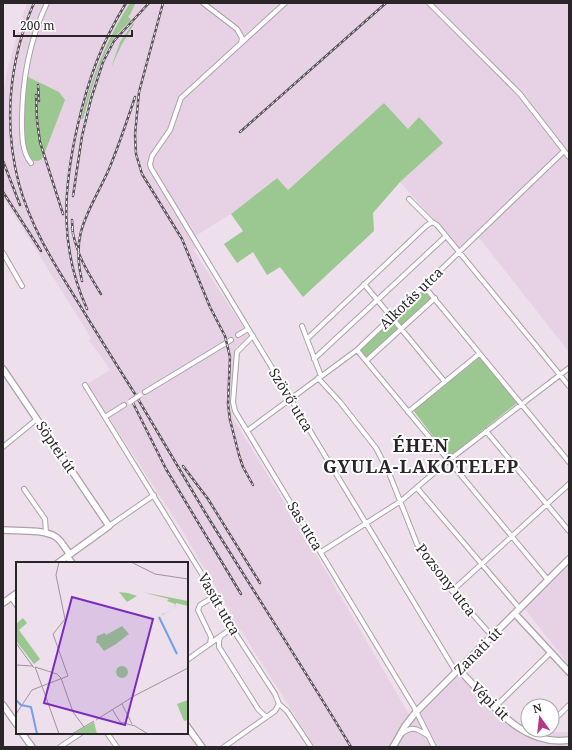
<svg xmlns="http://www.w3.org/2000/svg" width="572" height="750" viewBox="0 0 572 750" font-family="'Noto Serif',serif">
<rect width="100%" height="100%" fill="#eddfeb"/>
<!-- built -->
<path fill="#e6d2e4" d="M 27,3 L 569,3 L 569,352 L 476,234 L 459,248 L 400,182 L 443,143 L 418,118 L 408,129 L 384,103 L 287,190 L 276,178 L 231,214 L 197,235 L 194,251 L 250,338 L 236,347 L 230,404 L 233,418 L 327,573 L 411,718 L 460,667 L 511,719 L 529,732 L 569,732 L 569,747 L 315,747 L 240,629 L 237,630 L 229,617 L 232,615 L 177,522 L 87,384 L 110,370 L 101,356 L 89,341 L 91,338 L 3,197 L 3,100 L 6,76 L 16,38 Z
M 569,563 L 569,665 L 524,608 Z"/>
<!-- green -->
<path fill="#9ac890" d="M 130,3 L 135,4 L 130,15 L 128,16 L 131,20 C 125,26 119,32 114,38 C 98,62 91,92 83,119 L 81,119 C 91,78 107,39 130,3 Z
M 133,23 L 134,24 L 121,46 L 111,68 L 120,42 Z
M 28,77 L 59,92 L 65,100 L 43,157 C 41,160 39,161 36,161 C 18,162 25,91 26,78 Z
M 384,103 L 408,129 L 419,117 L 443,143 L 400,182 L 373,213 L 374,231 L 303,297 L 280,267 L 267,275 L 253,252 L 237,263 L 224,244 L 243,231 L 231,214 L 277,178 L 288,190 Z
M 423,290 L 431,298 L 366,358 L 359,350 Z
M 480,357 L 517,403 L 449,457 L 413,410 Z"/>
<g fill="none" stroke-linecap="round" stroke-linejoin="round">
<!-- street casing -->
<g stroke="#ada0ab" stroke-width="6">
<path id="street" d="M 203,3 L 237,29 L 242,38 L 241,43
M 285,3 L 181,98 L 170,130 L 152,156 L 150,164 L 151,168 L 456,672
M 429,3 L 520,94 L 569,157
M 31,163 C 22,152 22,136 22,122 C 22,80 29,41 47,3
M 409,199 L 432,222 L 437,225 L 569,386
M 3,253 L 22,286
M 364,284 L 445,382
M 424,286 L 569,462
M 302,326 L 321,376
M 238,335 L 248,329
M 253,336 L 237,352 L 233,402 L 235,411 L 414,707 L 434,747
M 307,339 L 426,226 L 432,222
M 357,350 L 548,580
M 314,359 L 446,236
M 366,361 L 435,298
M 318,378 L 340,402 L 376,448 L 389,473 L 417,544 L 425,556 L 452,591 L 492,636
M 85,385 L 208,584 L 232,628 L 275,694 L 279,704 L 287,711 L 311,747
M 145,392 L 231,340
M 408,412 L 479,354
M 105,417 L 124,405
M 247,431 L 357,350 L 424,286 L 564,151
M 486,431 L 569,531
M 3,447 L 37,419
M 417,488 L 520,609
M 24,489 L 45,519 L 46,533
M 109,526 L 154,495
M 321,552 L 401,501 L 449,460 L 569,368
M 452,591 L 569,484
M 11,597 L 17,606
M 221,636 L 219,640 L 219,647 L 258,709 L 266,717
M 210,644 L 211,637 L 198,610 L 200,605 L 215,596
M 187,660 L 232,628
M 495,707 L 551,652
M 552,722 L 569,705
M 107,733 L 117,747
M 401,734 C 412,726 416,728 427,735
M 537,737 L 544,730
M 60,747 L 81,733
M 224,747 L 275,711 L 279,704"/>
</g>
<!-- secondary casing -->
<g stroke="#ada0ab" stroke-width="8">
<path id="secondary" d="M 3,369 L 109,526 L 58,563
M 3,530 C 18,531 44,529 56,537 C 62,541 65,549 70,554
M 67,556 L 72,563
M 3,603 L 17,593
M 518,617 L 569,672
M 459,670 C 490,700 519,747 569,740
M 3,705 L 17,725
M 187,726 L 202,747
M 22,733 L 32,747
M 393,747 L 405,726 L 416,712 L 569,559"/>
</g>
<!-- street -->
<use href="#street" stroke="#fff" stroke-width="4"/>
<!-- secondary -->
<use href="#secondary" stroke="#fff" stroke-width="5.5"/>
<!-- rail casing -->
<g stroke="#595359" stroke-width="2.5">
<path id="rail" d="M 34,3 C 9,60 3,124 19,184 C 30,224 51,259 73,294 C 93,327 114,361 135,394 C 159,434 182,474 206,514 C 254,592 304,669 351,747
M 163,3 L 139,92 L 135,135 L 136,154 L 142,174 L 182,239 L 210,307 L 225,336 L 230,357 L 228,404 L 230,420 L 239,455 L 243,467 L 253,485
M 38,85 L 39,101
M 36,95 L 37,120 L 40,142 L 63,214
M 240,132 L 386,3
M 3,161 L 20,205
M 3,192 L 41,251
M 73,196 L 82,136 L 91,99 L 103,62 L 114,41 L 149,3
M 72,220 L 73,234
M 72,228 C 76,254 88,273 101,294
M 82,281 C 70,231 90,212 109,169 C 119,145 127,121 135,97
M 87,309 C 59,247 63,189 78,124 C 89,77 101,44 126,3
M 133,403 L 166,469 L 241,594
M 183,466 L 208,499 L 260,583"/>
</g>
<!-- rail -->
<use href="#rail" stroke="#fff" stroke-width="1" stroke-dasharray="3" stroke-linecap="butt"/>
<!-- street-bridge casing -->
<g stroke="#ada0ab" stroke-width="6" stroke-linecap="butt">
<path id="street-bridge" d="M 130,402 L 140,395"/>
</g>
<!-- street-bridge -->
<use href="#street-bridge" stroke="#fff" stroke-width="4"/>
</g>
<g text-anchor="middle" stroke-width="4" stroke-linejoin="round" paint-order="stroke">
<!-- street labels -->
<g font-size="14" fill="#292529" stroke="#fff">
<text transform="translate(411 298) rotate(-44)" y="5">Alkotás utca</text>
<text transform="translate(291 400) rotate(59)" y="5">Szövő utca</text>
<text transform="translate(56 447) rotate(56)" y="5">Söptei út</text>
<text transform="translate(305 526) rotate(59)" y="5">Sas utca</text>
<text transform="translate(446 580) rotate(52)" y="5">Pozsony utca</text>
<text transform="translate(219 604) rotate(60)" y="5">Vasút utca</text>
<text transform="translate(478 651) rotate(-45)" y="5">Zanati út</text>
<text transform="translate(490 701) rotate(45)" y="5">Vépi út</text>
</g>
<!-- district labels -->
<g font-size="18" font-weight="bold" letter-spacing="1" fill="#292529" stroke="#fff">
<text x="421" y="452">ÉHEN<tspan x="421" dy="21">GYULA-LAKÓTELEP</tspan></text>
</g>
</g>
<!-- overview -->
<g transform="translate(16 562)">
<rect width="172" height="172" fill="#eddfeb"/>
<path d="M 103,30 L 112,31 L 121,34 L 111,40 ZM 126,30 L 172,39 L 172,44 L 160,41 L 158,47 L 143,55 L 147,53 L 146,51 L 148,52 L 158,47 L 159,42 L 151,39 L 153,37 ZM 7,56 L 11,61 L 3,68 L 24,97 L 18,102 L 0,79 L 0,62 ZM 106,64 L 113,72 L 100,82 L 88,89 L 82,81 L 80,81 L 81,74 L 89,71 L 90,73 ZM100 110a6 6 0 1 1 12 0a6 6 0 1 1-12 0ZM 172,138 L 172,158 L 168,159 L 161,142 ZM 78,160 L 81,172 L 60,172 L 60,170 Z" fill="#9ac890"/>
<path fill="none" stroke="#71a0ea" stroke-width="2" d="M 143,55 L 161,92M 0,138 L 5,143 L 15,145 L 21,172"/>
<path fill="none" stroke="#9f959d" stroke-width="1" d="M 43,0 L 40,13 L 49,57 L 37,72 L 52,114 L 26,124 L 43,172M 115,0 L 139,12 L 172,17M 0,81 L 18,106M 0,103 L 17,104M 19,105 L 41,112 L 45,116M 45,116 L 57,150 L 68,165M 106,142 L 116,162M 96,147 L 104,160 L 119,164 L 132,172M 0,152 L 16,128 L 26,124 L 19,105M 80,158 L 118,134 L 172,106M 56,172 L 78,159"/>
<path fill="#7b2cbf" fill-opacity="0.15" stroke="#7b2cbf" stroke-width="2" d="M 56,35 L 137,57 L 109,163 L 28,141 Z"/>
<rect width="172" height="172" fill="none" stroke="#292529" stroke-width="2"/>
</g>
<!-- border -->
<rect width="572" height="750" fill="none" stroke="#292529" stroke-width="8"/>
<!-- north arrow -->
<g transform="translate(540 718) rotate(345)"><circle r="19" fill="#ffffff" stroke="#a9a8a9"/>
<path d="M0-3L7 15L0 10L-7 15Z" fill="#b53887"/>
<text y="-6" font-size="11" font-weight="bold" text-anchor="middle" fill="#292529">N</text>
</g>
<!-- scale -->
<path d="M14 30v6h118v-6" fill="none" stroke="#292529" stroke-width="2"/>
<text x="20" y="30" font-size="12" fill="#292529" stroke="#ffffff" stroke-width="3" paint-order="stroke">200 m</text>
</svg>
